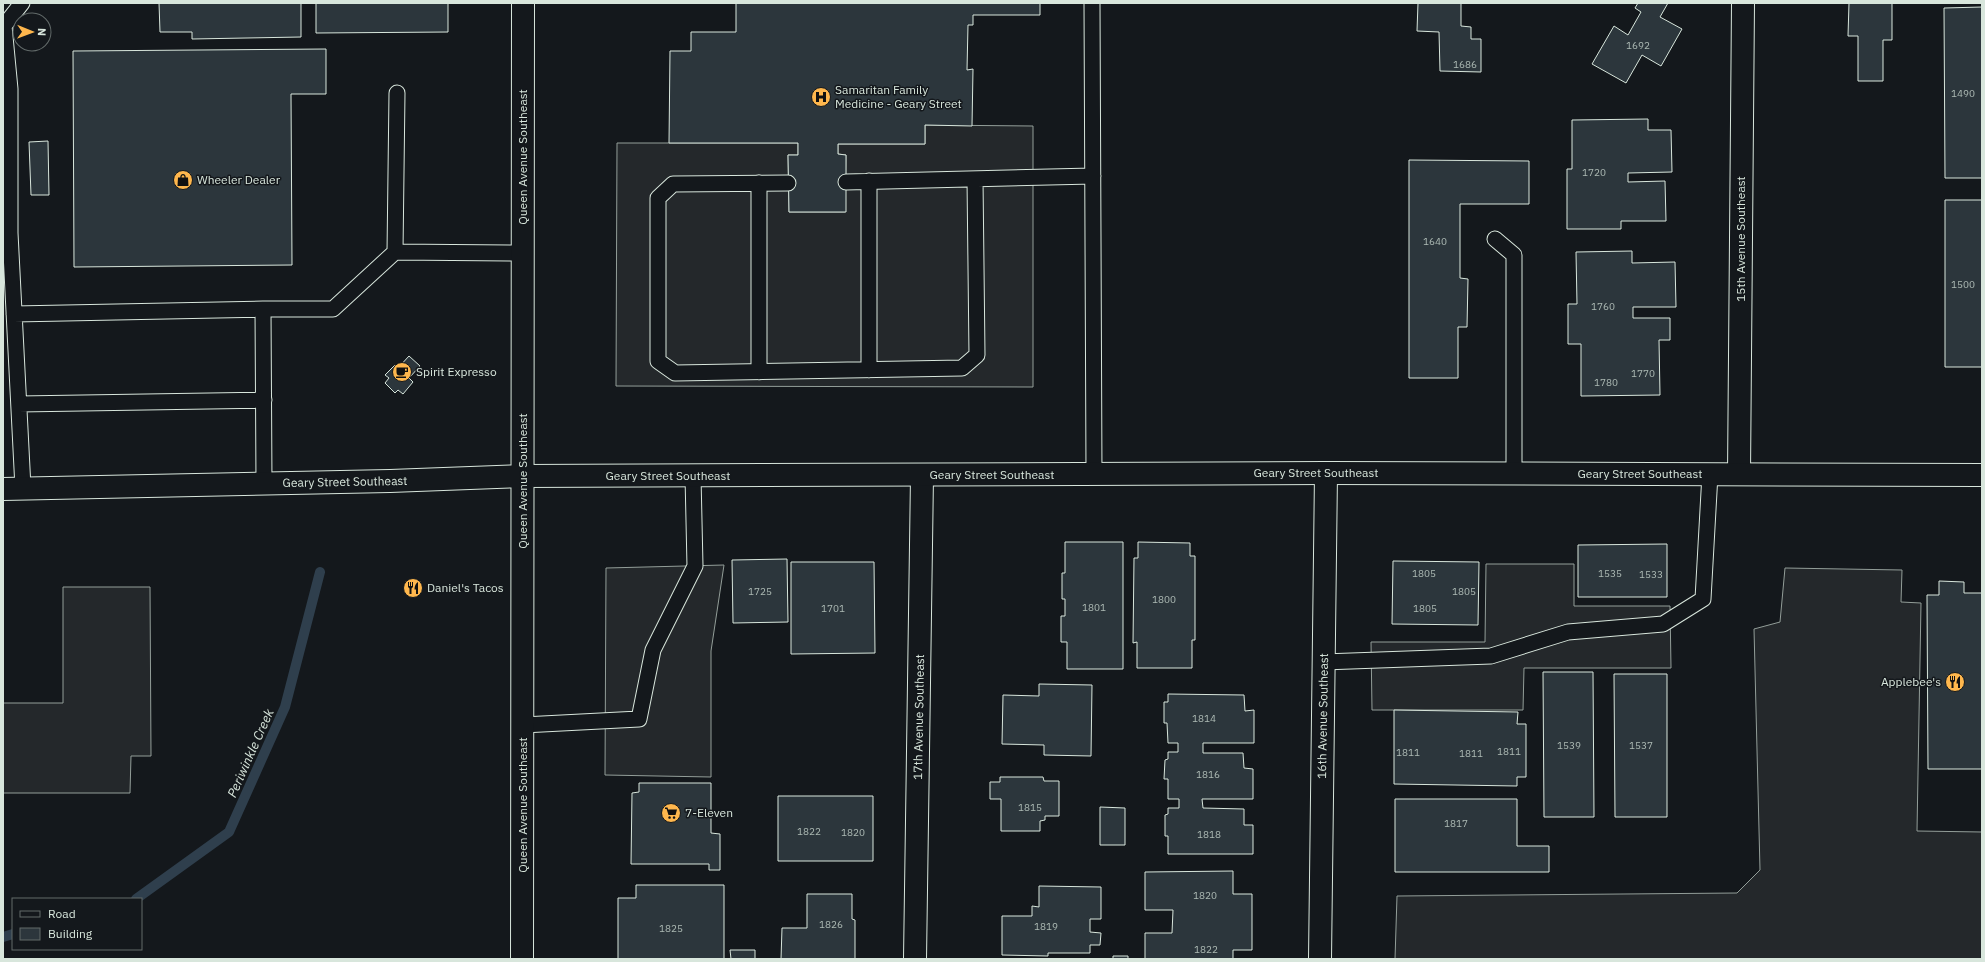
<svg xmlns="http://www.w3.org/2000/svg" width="1985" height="962" viewBox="0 0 1985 962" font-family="'IBM Plex Sans',sans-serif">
<rect width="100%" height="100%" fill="#14181c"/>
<!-- parking -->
<path fill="#24282b" stroke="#939e99" d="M 925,125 L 1033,126 L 1033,387 L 616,386 L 617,143 L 798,143 L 798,155 L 788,155 L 789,212 L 845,212 L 846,155 L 838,154 L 838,144 L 925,144 Z
M 1486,564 L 1574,564 L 1574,606 L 1670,606 L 1671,668 L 1524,668 L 1523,710 L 1372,710 L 1371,642 L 1485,642 Z
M 724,565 L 711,651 L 711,777 L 605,775 L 606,568 Z
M 1785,568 L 1902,570 L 1901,602 L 1921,603 L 1917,831 L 1982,832 L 1982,959 L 1395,959 L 1397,896 L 1737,893 L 1760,870 L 1754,629 L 1780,622 Z
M 63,587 L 150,587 L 151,756 L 131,756 L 130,793 L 3,793 L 3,703 L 63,703 Z"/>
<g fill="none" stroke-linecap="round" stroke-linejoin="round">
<!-- stream -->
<path stroke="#2f3f4d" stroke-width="10" d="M 136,899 L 229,832 L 285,707 L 320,572
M 3,937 L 13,934"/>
</g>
<!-- building -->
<path fill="#2c363c" stroke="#d8e6dc" d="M 159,3 L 301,3 L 301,37 L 192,39 L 192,32 L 160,32 Z
M 316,3 L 448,3 L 448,32 L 316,33 Z
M 736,3 L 1040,3 L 1040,15 L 973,15 L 973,25 L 968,25 L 967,70 L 973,69 L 972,126 L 925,125 L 925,144 L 838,144 L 838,154 L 846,155 L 846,212 L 789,212 L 788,155 L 798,155 L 798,143 L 669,143 L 670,51 L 691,51 L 691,32 L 736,32 Z
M 1418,3 L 1461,3 L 1461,26 L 1471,27 L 1471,39 L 1481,39 L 1481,72 L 1440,71 L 1439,32 L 1417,31 Z
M 1638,3 L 1668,3 L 1660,17 L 1682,29 L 1661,66 L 1642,55 L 1626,83 L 1592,64 L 1614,26 L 1628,35 L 1641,12 L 1635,8 Z
M 1849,3 L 1892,3 L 1892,40 L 1883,40 L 1883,81 L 1858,81 L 1858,36 L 1848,36 Z
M 1982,7 L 1982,178 L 1945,178 L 1944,8 Z
M 326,49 L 326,94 L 291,94 L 292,265 L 74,267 L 73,51 Z
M 1648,119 L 1648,130 L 1671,130 L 1672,172 L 1628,173 L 1628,182 L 1665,181 L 1666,221 L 1621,221 L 1621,229 L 1567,229 L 1567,169 L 1572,169 L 1572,120 Z
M 48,141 L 49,195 L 31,195 L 29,142 Z
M 1409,160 L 1529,161 L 1529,204 L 1460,204 L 1460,278 L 1468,279 L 1467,327 L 1458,327 L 1458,378 L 1409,378 Z
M 1945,200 L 1982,200 L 1982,367 L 1945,367 Z
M 1632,251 L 1632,263 L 1675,262 L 1676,307 L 1633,307 L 1633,318 L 1670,318 L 1670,340 L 1659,340 L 1660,395 L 1581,396 L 1581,344 L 1568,344 L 1568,304 L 1577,304 L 1576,252 Z
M 409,356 L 420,366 L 409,378 L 413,382 L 403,394 L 398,390 L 395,393 L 385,383 L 389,378 L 385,375 L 395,365 L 398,368 Z
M 1065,542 L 1123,542 L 1123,669 L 1067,669 L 1067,642 L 1061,642 L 1061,616 L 1065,616 L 1065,599 L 1062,599 L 1062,573 L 1065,573 Z
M 1138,542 L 1190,543 L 1190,556 L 1195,556 L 1195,640 L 1192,640 L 1192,668 L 1137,668 L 1137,642 L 1133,643 L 1134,558 L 1138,558 Z
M 1667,544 L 1667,597 L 1578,597 L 1578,545 Z
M 787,559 L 788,622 L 733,623 L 732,560 Z
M 1393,561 L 1479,562 L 1478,625 L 1392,624 Z
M 791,562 L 874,562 L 875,653 L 791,654 Z
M 1939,581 L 1964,582 L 1964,593 L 1982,593 L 1982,769 L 1928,769 L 1927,595 L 1939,595 Z
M 1543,672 L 1593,672 L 1594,817 L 1544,817 Z
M 1614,674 L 1667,674 L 1667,817 L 1615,817 Z
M 1039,684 L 1092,685 L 1091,756 L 1044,755 L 1044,745 L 1002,744 L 1003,695 L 1039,696 Z
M 1168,694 L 1244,695 L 1245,711 L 1254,710 L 1254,743 L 1203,743 L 1203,753 L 1243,753 L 1244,768 L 1253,769 L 1253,799 L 1202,799 L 1203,808 L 1244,809 L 1244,825 L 1253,825 L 1253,854 L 1168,854 L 1168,836 L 1165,836 L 1165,815 L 1168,814 L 1168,808 L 1179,808 L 1179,799 L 1168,799 L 1168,779 L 1164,779 L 1165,760 L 1168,759 L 1168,752 L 1178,752 L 1178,743 L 1168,743 L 1167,723 L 1164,723 L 1164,702 L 1168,702 Z
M 1394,710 L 1518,712 L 1517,724 L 1526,724 L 1526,777 L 1517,777 L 1517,786 L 1394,784 Z
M 1000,777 L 1043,777 L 1044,781 L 1059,781 L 1059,816 L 1045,816 L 1045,820 L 1040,821 L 1040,831 L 1001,831 L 1001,799 L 990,799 L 990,782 L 1000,782 Z
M 639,783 L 711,783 L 711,833 L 720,834 L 720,870 L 709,870 L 709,864 L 631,864 L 632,793 L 639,792 Z
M 778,796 L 873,796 L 873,861 L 778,861 Z
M 1395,799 L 1517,799 L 1517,846 L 1549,846 L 1549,872 L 1395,872 Z
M 1100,807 L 1125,808 L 1125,845 L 1100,845 Z
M 1233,871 L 1233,894 L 1252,894 L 1252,950 L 1233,950 L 1233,959 L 1145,959 L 1145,933 L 1172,933 L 1173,910 L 1145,910 L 1145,872 Z
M 636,885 L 724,885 L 724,959 L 618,959 L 618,898 L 636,898 Z
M 1039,886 L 1101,887 L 1101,919 L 1090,919 L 1090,932 L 1101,933 L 1100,945 L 1090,945 L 1090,953 L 1048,953 L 1048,956 L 1002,955 L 1002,916 L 1032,916 L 1032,906 L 1039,907 Z
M 807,894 L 852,894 L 852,919 L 855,920 L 855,959 L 781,959 L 782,928 L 807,928 Z
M 730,950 L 755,950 L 755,959 L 731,959 Z
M 1113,956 L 1128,956 L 1128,959 L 1113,959 Z"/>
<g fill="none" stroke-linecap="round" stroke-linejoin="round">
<!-- lane casing -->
<g stroke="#d8e6dc" stroke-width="17">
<path id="lane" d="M 22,3 L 4,26 L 10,89 L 10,233 L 23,488
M 1092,3 L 1094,474
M 846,182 L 1093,176
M 759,183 L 759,372
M 788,183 L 673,184 L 658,198 L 658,361 L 675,373 L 962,368 L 977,355 L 975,179
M 1495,239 L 1514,255 L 1514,473
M 395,252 L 397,93
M 14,314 L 263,309
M 869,370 L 869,181
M 19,404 L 264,400
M 264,484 L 263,309 L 333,309 L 395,252 L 523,253
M 1323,662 L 1491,656 L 1568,632 L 1663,624 L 1703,599 L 1710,474
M 523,725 L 639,719 L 653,650 L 695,566 L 693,476"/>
</g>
<!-- street casing -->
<g stroke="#d8e6dc" stroke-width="24">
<path id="street" d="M 1739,474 L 1743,3
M 915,959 L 922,476
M 1320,959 L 1326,473"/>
</g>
<!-- secondary casing -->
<g stroke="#d8e6dc" stroke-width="24">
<path id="secondary" d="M 3,489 L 390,481 L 523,476 L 1326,473 L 1982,475
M 522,959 L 523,3"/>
</g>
<!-- lane -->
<use href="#lane" stroke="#14181c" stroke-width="15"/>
<!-- street -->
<use href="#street" stroke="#14181c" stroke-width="22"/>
<!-- secondary -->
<use href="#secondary" stroke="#14181c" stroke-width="22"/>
</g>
<!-- icons -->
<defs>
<g id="hospital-disc" transform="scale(1)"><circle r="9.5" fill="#ffb74d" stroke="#14181c"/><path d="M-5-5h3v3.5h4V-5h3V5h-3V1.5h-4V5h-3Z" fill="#111"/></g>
<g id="shop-disc" transform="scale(1)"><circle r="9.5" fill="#ffb74d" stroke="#14181c"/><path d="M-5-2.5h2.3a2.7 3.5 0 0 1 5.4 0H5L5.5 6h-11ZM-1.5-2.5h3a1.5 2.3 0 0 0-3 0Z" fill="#111"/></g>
<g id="cafe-disc" transform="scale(1)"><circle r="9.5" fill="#ffb74d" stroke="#14181c"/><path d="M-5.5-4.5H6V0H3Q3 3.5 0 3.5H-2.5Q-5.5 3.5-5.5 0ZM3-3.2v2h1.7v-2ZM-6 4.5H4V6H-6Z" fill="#111"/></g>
<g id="restaurant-disc" transform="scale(1)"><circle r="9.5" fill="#ffb74d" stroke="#14181c"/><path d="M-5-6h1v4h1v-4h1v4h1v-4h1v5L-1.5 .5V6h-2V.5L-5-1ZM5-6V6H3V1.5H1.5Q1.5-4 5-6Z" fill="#111"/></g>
<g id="supermarket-disc" transform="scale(1)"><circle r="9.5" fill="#ffb74d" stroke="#14181c"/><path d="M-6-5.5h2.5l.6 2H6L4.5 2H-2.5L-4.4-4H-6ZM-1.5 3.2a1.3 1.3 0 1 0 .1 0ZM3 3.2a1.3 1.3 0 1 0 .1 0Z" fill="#111"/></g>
</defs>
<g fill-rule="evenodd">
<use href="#hospital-disc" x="821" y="97"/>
<use href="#shop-disc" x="183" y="180"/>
<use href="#cafe-disc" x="402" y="372"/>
<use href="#restaurant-disc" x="413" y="588"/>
<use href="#restaurant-disc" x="1955" y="682"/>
<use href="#supermarket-disc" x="671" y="813"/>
</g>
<g text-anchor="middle" stroke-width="3" stroke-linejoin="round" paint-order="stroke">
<!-- number labels -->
<g font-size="10" fill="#adbab4">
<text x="1638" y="49">1692</text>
<text x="1465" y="68">1686</text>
<text x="1963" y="97">1490</text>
<text x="1594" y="176">1720</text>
<text x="1435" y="245">1640</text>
<text x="1963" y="288">1500</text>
<text x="1603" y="310">1760</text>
<text x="1643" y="377">1770</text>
<text x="1606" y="386">1780</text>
<text x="1424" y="577">1805</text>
<text x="1610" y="577">1535</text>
<text x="1651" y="578">1533</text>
<text x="760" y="595">1725</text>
<text x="1464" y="595">1805</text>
<text x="1164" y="603">1800</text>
<text x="1094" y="611">1801</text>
<text x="833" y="612">1701</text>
<text x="1425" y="612">1805</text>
<text x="1204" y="722">1814</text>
<text x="1569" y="749">1539</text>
<text x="1641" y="749">1537</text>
<text x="1509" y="755">1811</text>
<text x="1408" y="756">1811</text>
<text x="1471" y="757">1811</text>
<text x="1208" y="778">1816</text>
<text x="1030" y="811">1815</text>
<text x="1456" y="827">1817</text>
<text x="809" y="835">1822</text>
<text x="853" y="836">1820</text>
<text x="1209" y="838">1818</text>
<text x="1205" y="899">1820</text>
<text x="831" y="928">1826</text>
<text x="1046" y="930">1819</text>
<text x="671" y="932">1825</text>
<text x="1206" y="953">1822</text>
</g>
<!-- poi labels -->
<g font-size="12" fill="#d8e6dc" stroke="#14181c" text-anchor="start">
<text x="835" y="94">Samaritan Family<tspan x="835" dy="14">Medicine - Geary Street</tspan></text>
<text x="197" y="184">Wheeler Dealer</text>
<text x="416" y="376">Spirit Expresso</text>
<text x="427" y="592">Daniel's Tacos</text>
<text x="1941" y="686" text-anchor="end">Applebee's</text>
<text x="685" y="817">7-Eleven</text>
</g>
<!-- street labels -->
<g font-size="12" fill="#d8e6dc" stroke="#14181c">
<text transform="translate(523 157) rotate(-90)" y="4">Queen Avenue Southeast</text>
<text transform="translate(1741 239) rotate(-90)" y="4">15th Avenue Southeast</text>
<text x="1316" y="477">Geary Street Southeast</text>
<text x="1640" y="478">Geary Street Southeast</text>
<text x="992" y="479">Geary Street Southeast</text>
<text x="668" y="480">Geary Street Southeast</text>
<text transform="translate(523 481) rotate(-90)" y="4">Queen Avenue Southeast</text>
<text transform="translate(345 482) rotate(-1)" y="4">Geary Street Southeast</text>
<text transform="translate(1323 716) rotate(-89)" y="4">16th Avenue Southeast</text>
<text transform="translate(919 717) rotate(-89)" y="4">17th Avenue Southeast</text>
<text transform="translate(523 805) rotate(-90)" y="4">Queen Avenue Southeast</text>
</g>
<!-- water labels -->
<g font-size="13" font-style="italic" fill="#d8e6dc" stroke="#14181c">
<text transform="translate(250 753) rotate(-66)" y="5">Periwinkle Creek</text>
</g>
</g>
<!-- border -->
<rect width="1985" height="962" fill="none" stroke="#d8e6dc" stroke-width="8"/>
<!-- legend -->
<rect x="12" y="898" width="130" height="52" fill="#14181c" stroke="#626a69"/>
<rect x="20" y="911" width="20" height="6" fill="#14181c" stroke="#626a69"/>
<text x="48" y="918" font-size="12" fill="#d8e6dc">Road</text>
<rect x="20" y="928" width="20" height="12" fill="#2c363c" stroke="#626a69"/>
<text x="48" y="938" font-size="12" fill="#d8e6dc">Building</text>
<!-- north arrow -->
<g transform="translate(32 32) rotate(91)"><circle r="19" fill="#14181c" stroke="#626a69"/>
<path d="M0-3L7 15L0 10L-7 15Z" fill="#ffb74d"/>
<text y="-6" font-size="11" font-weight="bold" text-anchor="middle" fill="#d8e6dc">N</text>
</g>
</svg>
